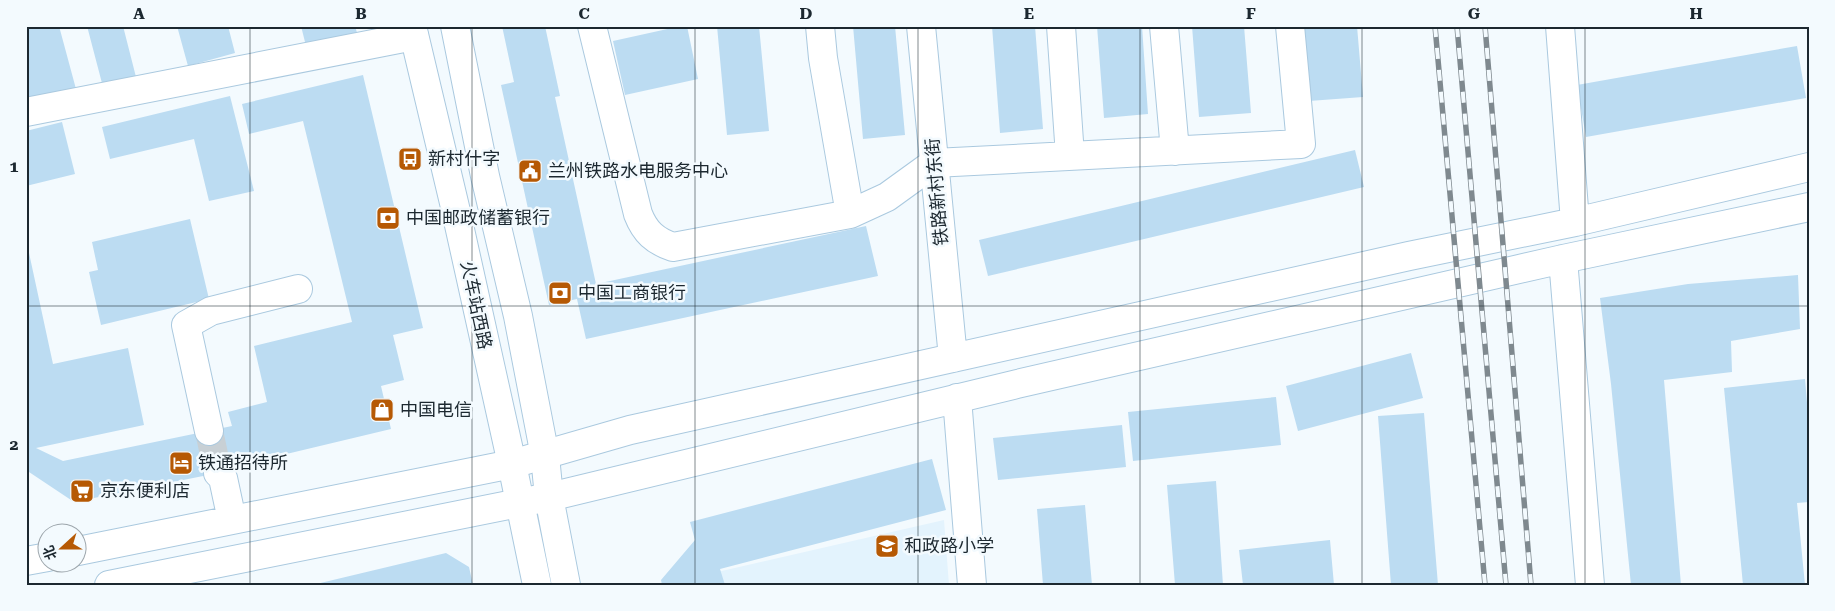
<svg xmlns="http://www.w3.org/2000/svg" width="1835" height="611" viewBox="0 0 1835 611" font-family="'Roboto Serif','Noto Sans SC',serif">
<rect width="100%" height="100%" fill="#f3fafe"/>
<!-- built -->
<path fill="#e3f3fd" d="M 944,520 L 949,585 L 716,585 L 713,573 Z"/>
<!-- building -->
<path fill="#bcdcf2" d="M 26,26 L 59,26 L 76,89 L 29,102 L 26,92 Z
M 87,26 L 123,26 L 136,77 L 103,87 Z
M 177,26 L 228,26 L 235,53 L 188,66 Z
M 301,26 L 355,26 L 358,36 L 307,50 Z
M 502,26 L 545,26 L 560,96 L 555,97 L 596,284 L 866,226 L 878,276 L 586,339 L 577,299 L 549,305 L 501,85 L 514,82 Z
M 681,26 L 687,26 L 698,79 L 625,95 L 613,41 Z
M 717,26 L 759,26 L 769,131 L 727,135 Z
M 853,26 L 895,26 L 905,135 L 863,139 Z
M 992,26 L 1035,26 L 1043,129 L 1000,133 Z
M 1097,26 L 1142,26 L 1148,114 L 1104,118 Z
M 1192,26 L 1244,26 L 1251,113 L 1199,117 Z
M 1303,26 L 1357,26 L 1363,97 L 1309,101 Z
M 1797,46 L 1806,98 L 1586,137 L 1577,85 Z
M 363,75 L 423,328 L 393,335 L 404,380 L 381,386 L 391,429 L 240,465 L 218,473 L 74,502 L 26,470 L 26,239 L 53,364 L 128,348 L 144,425 L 36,448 L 63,461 L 232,426 L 228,412 L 267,402 L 254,346 L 352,322 L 303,121 L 249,134 L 242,104 Z
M 230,96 L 254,191 L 209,201 L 194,139 L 110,159 L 102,127 Z
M 62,122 L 75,174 L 26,186 L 26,131 Z
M 1355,150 L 1364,187 L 988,276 L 979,240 Z
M 190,219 L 209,299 L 101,325 L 89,272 L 98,270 L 92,242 Z
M 1798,275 L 1800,329 L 1731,341 L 1732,372 L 1664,380 L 1681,585 L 1631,585 L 1611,384 L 1600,298 L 1688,284 Z
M 1411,353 L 1423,398 L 1298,431 L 1286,386 Z
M 1805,379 L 1809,426 L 1809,502 L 1797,503 L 1805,585 L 1743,585 L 1724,388 Z
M 1276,397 L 1281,445 L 1133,461 L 1128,412 Z
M 1424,413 L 1438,585 L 1391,585 L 1378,416 Z
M 1122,425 L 1126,467 L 998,480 L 993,438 Z
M 932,459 L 946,510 L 720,569 L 725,585 L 662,585 L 661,580 L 695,540 L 690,522 Z
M 1216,481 L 1223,585 L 1175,585 L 1167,485 Z
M 1085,505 L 1092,585 L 1043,585 L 1037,509 Z
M 1330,540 L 1334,585 L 1243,585 L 1239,550 Z
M 446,553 L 469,567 L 473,585 L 447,585 L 446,583 L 438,585 L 312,585 Z"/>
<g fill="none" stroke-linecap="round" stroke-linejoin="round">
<!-- minor-tunnel -->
<path stroke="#c8d0d5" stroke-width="28" stroke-dasharray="28 14" stroke-linecap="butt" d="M 209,431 L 218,473"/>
<!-- minor casing -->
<g stroke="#aac9df" stroke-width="30">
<path id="minor" d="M 592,26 L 638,214 C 645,232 655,241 673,247 L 850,214 L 887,197 L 934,163 L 1301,144 L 1290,26
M 820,26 L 823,58 L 850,214
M 921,26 L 953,358
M 1061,26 L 1070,156
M 1164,26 L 1175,151
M 1560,26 L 1575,222
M 26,112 L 414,36
M 1563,259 L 1590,585
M 957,398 L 972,585
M 209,431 L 186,325 L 211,311 L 298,289
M 218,473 L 223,478 L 232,520
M 78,551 L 512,464 L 630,430 L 1409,256 L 1575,222 L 1809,167
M 26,561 L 48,557
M 109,585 L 549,497 L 1017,384 L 1563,259 L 1809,207"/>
</g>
<!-- major casing -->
<g stroke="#aac9df" stroke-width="30">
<path id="major" d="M 412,26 L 455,207 L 512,464 L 537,585
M 455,26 L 485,176 L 518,316 L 545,456 L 549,497 L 566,585"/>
</g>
<!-- minor -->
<use href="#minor" stroke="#fff" stroke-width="28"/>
<!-- major -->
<use href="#major" stroke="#fff" stroke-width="28"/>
<!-- rail casing -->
<g stroke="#7f898f" stroke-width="5.5">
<path id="rail" d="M 1435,26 L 1485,585
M 1457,26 L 1506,585
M 1485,26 L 1531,585"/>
</g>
<!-- rail -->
<use href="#rail" stroke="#f3fafe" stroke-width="4" stroke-dasharray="11" stroke-linecap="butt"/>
</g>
<!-- grid -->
<path fill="none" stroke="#1c2830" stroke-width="1" stroke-opacity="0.55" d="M 250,26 L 250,585M 472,26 L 472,585M 695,26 L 695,585M 918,26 L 918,585M 1140,26 L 1140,585M 1362,26 L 1362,585M 1585,26 L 1585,585M 26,306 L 1809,306"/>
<!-- icons -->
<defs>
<g id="bus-square" transform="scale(1.25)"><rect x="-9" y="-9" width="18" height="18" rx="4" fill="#b65904" stroke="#f3fafe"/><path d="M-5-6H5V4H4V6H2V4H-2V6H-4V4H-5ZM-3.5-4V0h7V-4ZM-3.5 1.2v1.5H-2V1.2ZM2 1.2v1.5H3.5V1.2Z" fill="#fff"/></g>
<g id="civic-square" transform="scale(1.25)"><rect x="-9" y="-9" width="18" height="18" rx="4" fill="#b65904" stroke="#f3fafe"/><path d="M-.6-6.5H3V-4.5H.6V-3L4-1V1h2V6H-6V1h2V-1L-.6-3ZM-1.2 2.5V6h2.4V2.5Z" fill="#fff"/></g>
<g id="bank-square" transform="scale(1.25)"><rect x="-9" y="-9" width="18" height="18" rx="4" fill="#b65904" stroke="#f3fafe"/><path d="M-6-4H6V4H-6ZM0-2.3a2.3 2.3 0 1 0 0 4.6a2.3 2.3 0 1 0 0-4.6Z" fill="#fff"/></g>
<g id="shop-square" transform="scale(1.25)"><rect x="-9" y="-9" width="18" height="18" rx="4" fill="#b65904" stroke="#f3fafe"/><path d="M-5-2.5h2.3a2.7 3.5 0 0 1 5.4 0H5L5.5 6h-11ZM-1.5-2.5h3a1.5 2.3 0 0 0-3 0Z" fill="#fff"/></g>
<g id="hotel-square" transform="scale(1.25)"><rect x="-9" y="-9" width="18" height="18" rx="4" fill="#b65904" stroke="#f3fafe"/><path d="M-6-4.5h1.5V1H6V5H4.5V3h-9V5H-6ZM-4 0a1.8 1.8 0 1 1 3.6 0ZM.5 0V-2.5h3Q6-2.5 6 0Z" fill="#fff"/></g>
<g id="supermarket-square" transform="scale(1.25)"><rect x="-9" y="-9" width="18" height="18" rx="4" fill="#b65904" stroke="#f3fafe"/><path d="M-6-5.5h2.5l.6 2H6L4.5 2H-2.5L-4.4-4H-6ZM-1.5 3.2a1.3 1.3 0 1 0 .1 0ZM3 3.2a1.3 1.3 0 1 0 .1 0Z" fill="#fff"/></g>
<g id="school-square" transform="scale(1.25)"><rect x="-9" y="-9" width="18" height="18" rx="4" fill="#b65904" stroke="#f3fafe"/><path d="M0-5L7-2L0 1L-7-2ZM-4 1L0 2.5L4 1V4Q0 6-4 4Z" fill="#fff"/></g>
</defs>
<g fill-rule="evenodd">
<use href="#bus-square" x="410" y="159"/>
<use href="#civic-square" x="530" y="171"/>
<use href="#bank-square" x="388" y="218"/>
<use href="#bank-square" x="560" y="293"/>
<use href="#shop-square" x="382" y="410"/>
<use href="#hotel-square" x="181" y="463"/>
<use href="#supermarket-square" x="82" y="491"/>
<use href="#school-square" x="887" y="546"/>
</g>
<g text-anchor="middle" stroke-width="5" stroke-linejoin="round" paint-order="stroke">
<!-- poi labels -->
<g font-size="18" fill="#1c2830" stroke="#f3fafe" text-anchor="start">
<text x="428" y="165">新村什字</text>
<text x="548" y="177">兰州铁路水电服务中心</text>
<text x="406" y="224">中国邮政储蓄银行</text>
<text x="578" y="299">中国工商银行</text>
<text x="400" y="416">中国电信</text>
<text x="198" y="469">铁通招待所</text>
<text x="100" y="497">京东便利店</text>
<text x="904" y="552">和政路小学</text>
</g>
<!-- street labels -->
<g font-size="18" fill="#1c2830" stroke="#f3fafe">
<text transform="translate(937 192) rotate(-95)" y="6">铁路新村东街</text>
<text transform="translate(476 305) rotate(78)" y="6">火车站西路</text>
</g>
</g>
<!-- border -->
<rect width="1835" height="611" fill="none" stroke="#f3fafe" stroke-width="55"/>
<!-- north arrow -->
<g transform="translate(62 548) rotate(249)"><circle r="24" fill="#f3fafe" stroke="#9da6ac"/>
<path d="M0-4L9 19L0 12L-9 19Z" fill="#b65904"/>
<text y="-8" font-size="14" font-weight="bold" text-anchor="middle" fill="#1c2830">北</text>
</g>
<rect x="28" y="28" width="1780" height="556" fill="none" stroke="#1c2830" stroke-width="2"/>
<g font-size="16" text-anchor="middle" font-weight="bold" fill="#1c2830">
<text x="139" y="19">A</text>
<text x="361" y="19">B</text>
<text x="584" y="19">C</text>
<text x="806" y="19">D</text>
<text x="1029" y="19">E</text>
<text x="1251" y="19">F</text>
<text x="1474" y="19">G</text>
<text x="1696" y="19">H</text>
<text x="14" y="172">1</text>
<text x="14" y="450">2</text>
</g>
</svg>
